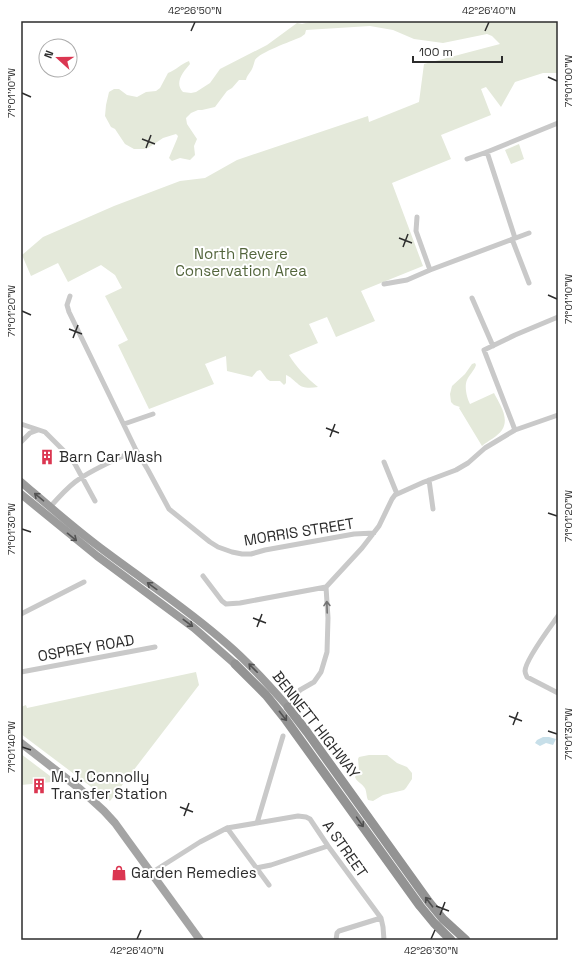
<svg xmlns="http://www.w3.org/2000/svg" width="579" height="961" viewBox="0 0 579 961" font-family="'Space Grotesk',sans-serif">
<rect width="100%" height="100%" fill="#fff"/>
<!-- green -->
<path fill="#e4e9da" d="M 314,21 L 558,21 L 558,73 L 543,73 L 515,82 L 501,107 L 486,87 L 481,89 L 491,115 L 441,135 L 451,159 L 392,183 L 423,266 L 361,291 L 375,321 L 336,337 L 327,317 L 309,324 L 318,343 L 289,355 C 296,367 307,378 318,387 C 311,388 302,389 297,383 C 293,380 291,377 286,375 L 286,383 L 284,385 L 280,381 L 270,381 L 267,379 L 261,371 L 260,370 L 257,371 L 252,377 L 227,371 L 226,356 L 205,364 L 214,384 L 149,409 L 118,345 L 128,340 L 105,296 L 122,288 L 115,275 L 101,265 L 68,282 L 58,263 L 31,276 L 22,255 L 43,237 L 114,206 L 180,181 L 205,178 L 237,160 L 368,116 L 369,122 L 419,102 L 424,64 L 500,44 L 492,36 L 487,34 L 443,43 L 414,39 L 393,30 L 370,26 L 306,30 L 305,34 L 301,37 C 290,42 260,52 255,60 C 254,63 253,67 252,69 C 250,73 247,75 246,80 L 239,80 L 232,88 L 227,91 L 215,107 L 202,110 L 198,110 L 191,113 L 186,118 L 187,124 L 197,139 L 194,146 L 195,155 L 190,160 L 180,158 L 172,161 L 169,158 L 177,139 L 178,136 L 176,134 L 163,138 L 148,148 L 144,149 L 134,149 L 125,144 L 115,129 L 111,127 L 105,116 L 106,105 L 109,92 L 114,89 L 119,89 L 127,95 L 137,97 L 146,92 L 156,91 L 160,88 L 168,73 C 176,70 181,64 189,61 L 190,64 C 183,72 174,83 183,92 L 191,93 L 196,92 L 210,83 L 220,69 L 267,45 L 297,23 L 302,24 Z
M 519,144 L 524,159 L 511,164 L 505,150 Z
M 475,363 L 476,365 C 474,371 469,375 467,380 C 464,387 467,398 470,404 L 494,393 C 499,403 510,418 502,430 C 498,436 488,441 482,446 L 459,408 L 460,407 L 454,405 L 451,402 L 450,394 L 452,386 L 465,374 L 472,364 Z
M 196,672 L 199,685 L 110,801 L 21,734 L 21,707 L 26,705 L 27,708 Z
M 21,754 L 54,779 L 52,782 L 21,785 Z
M 369,755 L 387,755 L 397,763 L 407,767 L 412,773 L 412,779 L 406,788 L 404,790 L 383,795 L 373,801 L 368,800 C 366,796 367,790 364,787 C 360,782 357,782 355,777 L 359,770 L 358,759 L 359,757 Z"/>
<!-- water -->
<path fill="#c7dfe9" d="M 543,737 L 549,737 L 556,739 L 553,745 L 546,743 L 540,746 L 535,743 L 537,740 Z"/>
<g fill="none" stroke-linecap="round" stroke-linejoin="round">
<!-- minor -->
<path stroke="#c9c9c9" stroke-width="5" d="M 487,152 L 515,238
M 467,159 L 487,152 L 558,123
M 417,217 L 416,231 L 430,270
M 512,239 L 529,283
M 384,284 L 407,280 L 430,270 L 529,233
M 70,296 L 67,305 L 69,312 L 136,450 L 148,470 L 169,509 L 210,542 L 218,547 L 232,552 L 242,554 L 251,554 L 265,550 L 354,534 L 374,533
M 472,298 L 493,346
M 21,424 L 45,432 L 71,458 L 76,466 L 95,501
M 124,424 L 153,414
M 515,430 L 484,350 L 515,335 L 558,317
M 21,442 L 30,433 L 38,430
M 384,462 L 397,494
M 429,480 L 433,509
M 50,507 C 58,498 66,489 75,482 C 92,469 117,459 136,450
M 203,576 L 222,601 L 226,604 L 240,603 L 326,587
M 21,614 L 84,582
M 558,616 C 551,626 525,660 525,671 C 525,673 526,675 527,677 L 558,693
M 21,672 L 155,647
M 288,707 L 300,690 L 314,682 L 321,672 L 327,652 L 328,618 L 326,587 L 362,548 L 379,526 L 392,499 L 395,495 L 424,482 L 456,470 L 468,463 L 485,448 L 515,430 L 558,415
M 257,823 L 283,736
M 227,828 L 269,885
M 256,868 L 271,865 L 328,846
M 151,873 L 200,842 L 227,828 L 298,816 L 306,817 L 310,819 L 328,846 L 381,918 L 383,927 L 384,940
M 336,940 L 337,933 L 339,931 L 381,918"/>
<!-- primary -->
<path stroke="#a4a4a4" stroke-width="8" d="M 21,743 L 80,789 L 104,811 L 115,823 L 128,841 L 200,940"/>
<!-- trunk -->
<path stroke="#9c9c9c" stroke-width="8" d="M 21,482 C 49,506 76,530 106,552 C 146,582 189,610 227,644 C 249,663 269,685 288,707
M 21,494 L 97,556 L 194,628 L 235,664"/>
<!-- motorway -->
<path stroke="#939393" stroke-width="9" d="M 235,664 L 266,695 L 286,720 L 420,906 L 434,923 L 451,940
M 288,707 L 307,732 L 429,902 L 443,919 L 466,940"/>
</g>
<!-- one-way arrows -->
<defs><path id="oneway-shaft" d="M-6 0H5M1.5-3L5.5 0L1.5 3" fill="none" stroke-width="1.6" stroke-linecap="round" stroke-linejoin="round"/></defs>
<g stroke="#535353">
<use href="#oneway-shaft" transform="translate(39 497) rotate(-140)"/>
<use href="#oneway-shaft" transform="translate(72 537) rotate(39)"/>
<use href="#oneway-shaft" transform="translate(152 586) rotate(-144)"/>
<use href="#oneway-shaft" transform="translate(188 623) rotate(37)"/>
<use href="#oneway-shaft" transform="translate(253 668) rotate(-135)"/>
</g>
<use stroke="#737373" href="#oneway-shaft" transform="translate(327 607) rotate(-92)"/>
<g stroke="#505050">
<use href="#oneway-shaft" transform="translate(283 716) rotate(52)"/>
<use href="#oneway-shaft" transform="translate(360 822) rotate(55)"/>
<use href="#oneway-shaft" transform="translate(429 902) rotate(-127)"/>
</g>
<!-- ticks -->
<path fill="none" stroke="#2c2c2c" stroke-width="1.5" d="M 191,31 L 195,22M 485,31 L 489,22M 548,77 L 557,81M 22,93 L 31,97M 142,139 L 155,144M 146,148 L 151,135M 399,238 L 412,243M 403,247 L 408,234M 548,295 L 557,299M 22,311 L 31,315M 69,329 L 82,334M 73,338 L 78,325M 326,428 L 339,433M 330,437 L 335,424M 548,513 L 557,516M 22,529 L 31,532M 253,618 L 266,623M 257,627 L 262,614M 509,716 L 522,721M 513,725 L 518,712M 548,731 L 557,734M 22,747 L 31,750M 180,807 L 193,812M 184,816 L 189,803M 436,906 L 449,911M 440,915 L 445,902M 137,939 L 141,930M 431,939 L 435,930"/>
<!-- icons -->
<defs>
<g id="building-bare" transform="scale(1.2)"><path d="M-4-6H4V6H1V3H-1V6H-4ZM-2.5-4.3h1.7v1.8h-1.7ZM.8-4.3h1.7v1.8H.8ZM-2.5-1h1.7V.8h-1.7ZM.8-1h1.7V.8H.8Z" fill="#db3651" stroke="#fff" stroke-width="2.5" paint-order="stroke"/></g>
<g id="shop-bare" transform="scale(1.2)"><path d="M-5-2.5h2.3a2.7 3.5 0 0 1 5.4 0H5L5.5 6h-11ZM-1.5-2.5h3a1.5 2.3 0 0 0-3 0Z" fill="#db3651" stroke="#fff" stroke-width="2.5" paint-order="stroke"/></g>
</defs>
<g fill-rule="evenodd">
<use href="#building-bare" x="47" y="457"/>
<use href="#building-bare" x="39" y="786"/>
<use href="#shop-bare" x="119" y="873"/>
</g>
<g text-anchor="middle" stroke-width="4" stroke-linejoin="round" paint-order="stroke">
<!-- park labels -->
<g font-size="15" fill="#53653c" stroke="#fff">
<text x="241" y="259">North Revere<tspan x="241" dy="17">Conservation Area</tspan></text>
</g>
<!-- poi labels -->
<g font-size="15" fill="#2c2c2c" stroke="#fff" text-anchor="start">
<text x="59" y="462">Barn Car Wash</text>
<text x="51" y="782">M. J. Connolly<tspan x="51" dy="17">Transfer Station</tspan></text>
<text x="131" y="878">Garden Remedies</text>
</g>
<!-- street labels -->
<g font-size="15" fill="#2c2c2c" stroke="#fff">
<text transform="translate(299 532) rotate(-9)" y="5">MORRIS STREET</text>
<text transform="translate(86 648) rotate(-10)" y="5">OSPREY ROAD</text>
<text transform="translate(316 725) rotate(52)" y="5">BENNETT HIGHWAY</text>
<text transform="translate(345 849) rotate(55)" y="5">A STREET</text>
</g>
</g>
<!-- border -->
<rect width="579" height="961" fill="none" stroke="#ffffff" stroke-width="44"/>
<!-- north arrow -->
<g transform="translate(58 58) rotate(291)"><circle r="19" fill="#ffffff" stroke="#ababab"/>
<path d="M0-3L7 15L0 10L-7 15Z" fill="#db3651"/>
<text y="-6" font-size="11" font-weight="bold" text-anchor="middle" fill="#2c2c2c">N</text>
</g>
<!-- scale -->
<path d="M413 56v6h89v-6" fill="none" stroke="#2c2c2c" stroke-width="2"/>
<text x="419" y="56" font-size="12" fill="#2c2c2c" stroke="#ffffff" stroke-width="3" paint-order="stroke">100 m</text>
<rect x="22" y="22" width="535" height="917" fill="none" stroke="#2c2c2c" stroke-width="1.5"/>
<g font-size="10" text-anchor="middle" fill="#2c2c2c">
<text x="195" y="14">42°26'50"N</text>
<text x="489" y="14">42°26'40"N</text>
<text transform="translate(568 81) rotate(-90)" y="4">71°01'00"W</text>
<text transform="translate(11 93) rotate(-90)" y="4">71°01'10"W</text>
<text transform="translate(568 299) rotate(-90)" y="4">71°01'10"W</text>
<text transform="translate(11 311) rotate(-90)" y="4">71°01'20"W</text>
<text transform="translate(568 516) rotate(-90)" y="4">71°01'20"W</text>
<text transform="translate(11 529) rotate(-90)" y="4">71°01'30"W</text>
<text transform="translate(568 734) rotate(-90)" y="4">71°01'30"W</text>
<text transform="translate(11 747) rotate(-90)" y="4">71°01'40"W</text>
<text x="137" y="954">42°26'40"N</text>
<text x="431" y="954">42°26'30"N</text>
</g>
</svg>
